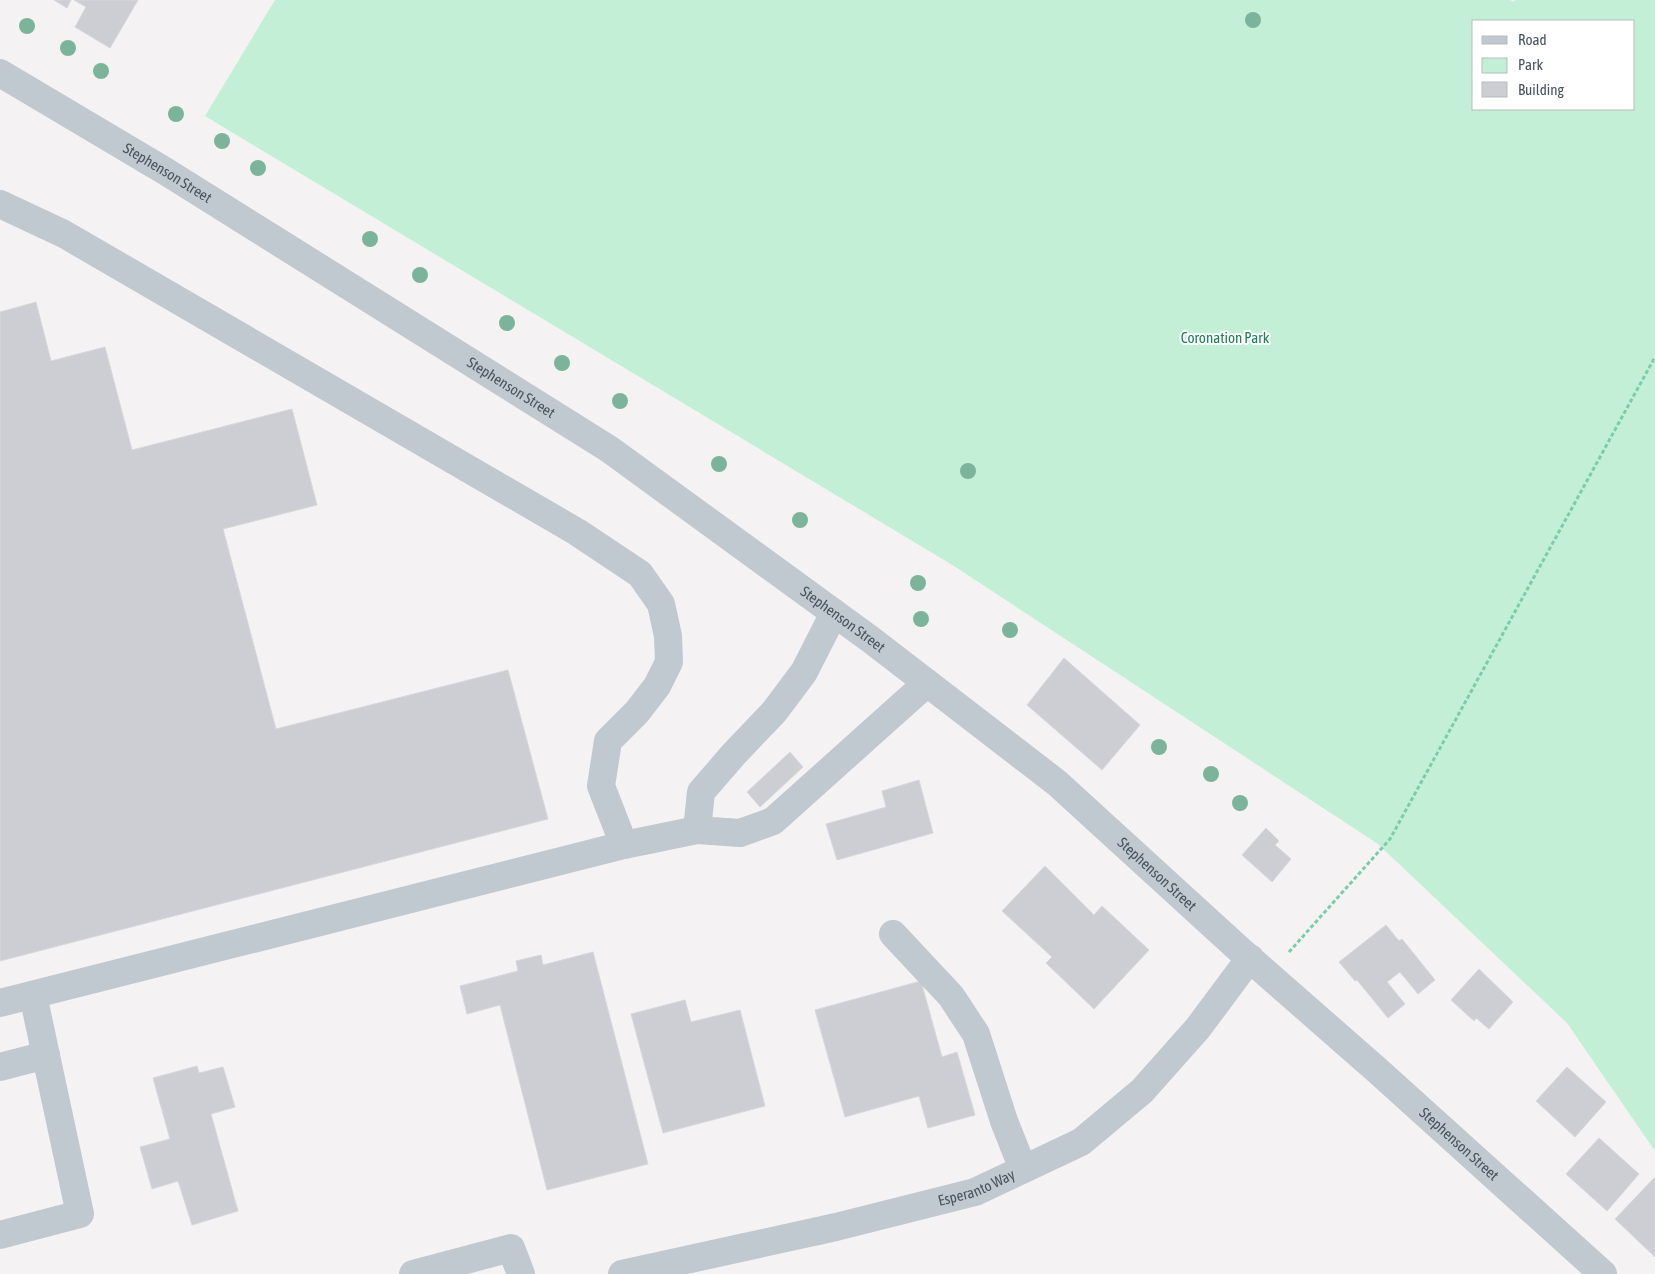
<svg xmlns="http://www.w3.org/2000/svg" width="1655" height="1274" viewBox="0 0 1655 1274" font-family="'Asap Condensed',sans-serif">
<rect width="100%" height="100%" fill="#f4f2f2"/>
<!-- green -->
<path fill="#c2efd6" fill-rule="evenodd" d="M 275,0 L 1510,0 L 1514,2 L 1515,0 L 1655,0 L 1655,1151 L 1567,1023 L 1378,844 L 954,566 L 205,116 ZM 1474,21 L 1634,21 L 1634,109 L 1474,109 Z"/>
<!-- building -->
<path fill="#ccced4" stroke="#d6d8dd" d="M 54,0 L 71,0 L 67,8 Z
M 74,0 L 138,0 L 110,48 L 75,27 L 86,7 Z
M 36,302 L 51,361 L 105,347 L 132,450 L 292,409 L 317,505 L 223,529 L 276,729 L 508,670 L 548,819 L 0,961 L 0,312 Z
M 1064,658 L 1140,725 L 1102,770 L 1027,705 Z
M 790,752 L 803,767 L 760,807 L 747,792 Z
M 919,780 L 933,833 L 837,860 L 826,824 L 886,807 L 882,791 Z
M 1266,828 L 1279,841 L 1275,845 L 1291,859 L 1272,882 L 1242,855 Z
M 1045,866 L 1094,915 L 1102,906 L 1149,950 L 1094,1009 L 1046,963 L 1052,957 L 1002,911 Z
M 1386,925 L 1399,941 L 1402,939 L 1435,980 L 1418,994 L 1400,972 L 1387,982 L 1405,1004 L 1388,1018 L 1357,980 L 1355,981 L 1339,962 Z
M 593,952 L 648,1164 L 547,1190 L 500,1005 L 467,1014 L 460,986 L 518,971 L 516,961 L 541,955 L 543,965 Z
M 1479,969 L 1513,1002 L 1489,1029 L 1476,1018 L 1474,1021 L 1451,1000 Z
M 921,981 L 942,1057 L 957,1052 L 975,1115 L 928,1128 L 919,1096 L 845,1117 L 815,1010 Z
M 685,1000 L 691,1022 L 740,1010 L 765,1106 L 663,1133 L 631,1014 Z
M 197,1066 L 199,1073 L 223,1067 L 235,1107 L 211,1114 L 238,1211 L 192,1225 L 178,1181 L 152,1189 L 140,1147 L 170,1139 L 153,1078 Z
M 1567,1067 L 1606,1102 L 1575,1137 L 1536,1101 Z
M 1599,1138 L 1639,1174 L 1607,1211 L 1566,1174 Z
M 1655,1177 L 1655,1257 L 1615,1219 Z"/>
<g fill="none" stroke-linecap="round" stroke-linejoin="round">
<!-- path -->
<path stroke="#7bcda9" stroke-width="3" stroke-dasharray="4 2.5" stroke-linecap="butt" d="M 1289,952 L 1390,839 L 1655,357"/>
<!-- minor -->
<g stroke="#c0c8d0" stroke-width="28">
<path id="s1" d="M 0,73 L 165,171 L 609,449 L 870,639 L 1057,783 L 1241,951 L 1378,1071 L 1603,1274"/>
<path d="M 0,204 L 64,234 L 577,532 L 640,574 L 661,604 L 668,636 L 669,662 L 657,686 L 637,712 L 608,741 L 601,786 L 624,845"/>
<path d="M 834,613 L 804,672 L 774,712 L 733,755 L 701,792 L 697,830 L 740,833 L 773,821 L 927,683"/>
<path d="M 893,934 L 951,996 L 976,1034 L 1004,1121 L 1023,1169"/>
<path d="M 0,1003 L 624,845 L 697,830"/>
<path d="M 0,1067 L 46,1055"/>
<path d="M 0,1235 L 80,1214 L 33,995"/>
<path d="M 413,1274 L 511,1248 L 521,1274"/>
<path id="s2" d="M 622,1274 L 836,1227 L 975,1192 L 1081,1142 L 1142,1091 L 1198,1028 L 1250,958"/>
</g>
</g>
<!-- trees -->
<g fill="#7cb49b">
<circle cx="1253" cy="20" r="8"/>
<circle cx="27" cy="26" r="8"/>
<circle cx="68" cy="48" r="8"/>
<circle cx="101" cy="71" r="8"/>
<circle cx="176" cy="114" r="8"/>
<circle cx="222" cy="141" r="8"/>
<circle cx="258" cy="168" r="8"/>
<circle cx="370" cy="239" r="8"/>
<circle cx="420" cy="275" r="8"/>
<circle cx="507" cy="323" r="8"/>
<circle cx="562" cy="363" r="8"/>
<circle cx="620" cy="401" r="8"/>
<circle cx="719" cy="464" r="8"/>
<circle cx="968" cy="471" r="8"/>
<circle cx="800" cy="520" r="8"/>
<circle cx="918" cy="583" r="8"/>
<circle cx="921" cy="619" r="8"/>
<circle cx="1010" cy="630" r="8"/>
<circle cx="1159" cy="747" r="8"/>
<circle cx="1211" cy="774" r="8"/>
<circle cx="1240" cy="803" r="8"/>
</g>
<g text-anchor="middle" stroke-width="4" stroke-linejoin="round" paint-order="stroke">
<!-- street labels -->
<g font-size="15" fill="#4a545f" stroke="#fff">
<text dy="5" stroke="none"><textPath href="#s1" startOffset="195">Stephenson Street</textPath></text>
<text dy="5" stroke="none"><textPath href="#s1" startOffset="600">Stephenson Street</textPath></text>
<text dy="5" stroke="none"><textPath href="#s1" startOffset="1005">Stephenson Street</textPath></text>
<text dy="5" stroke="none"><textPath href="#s1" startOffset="1410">Stephenson Street</textPath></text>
<text dy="5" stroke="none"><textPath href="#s1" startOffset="1815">Stephenson Street</textPath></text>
<text dy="5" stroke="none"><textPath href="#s2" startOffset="365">Esperanto Way</textPath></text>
</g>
<!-- park labels -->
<g font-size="15" fill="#1a8153" stroke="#fff">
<text x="1225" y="343">Coronation Park</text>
</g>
</g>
<!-- legend -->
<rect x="1472" y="20" width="162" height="90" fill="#ffffff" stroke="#b7bbbf"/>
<rect x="1482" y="36" width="25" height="8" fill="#c0c8d0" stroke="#b7bbbf"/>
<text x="1518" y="45" font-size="15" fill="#4a545f">Road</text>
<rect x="1482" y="58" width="25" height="15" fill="#c2efd6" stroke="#b7bbbf"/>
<text x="1518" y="70" font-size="15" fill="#4a545f">Park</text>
<rect x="1482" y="82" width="25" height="15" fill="#ccced4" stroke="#b7bbbf"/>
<text x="1518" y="95" font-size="15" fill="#4a545f">Building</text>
</svg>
